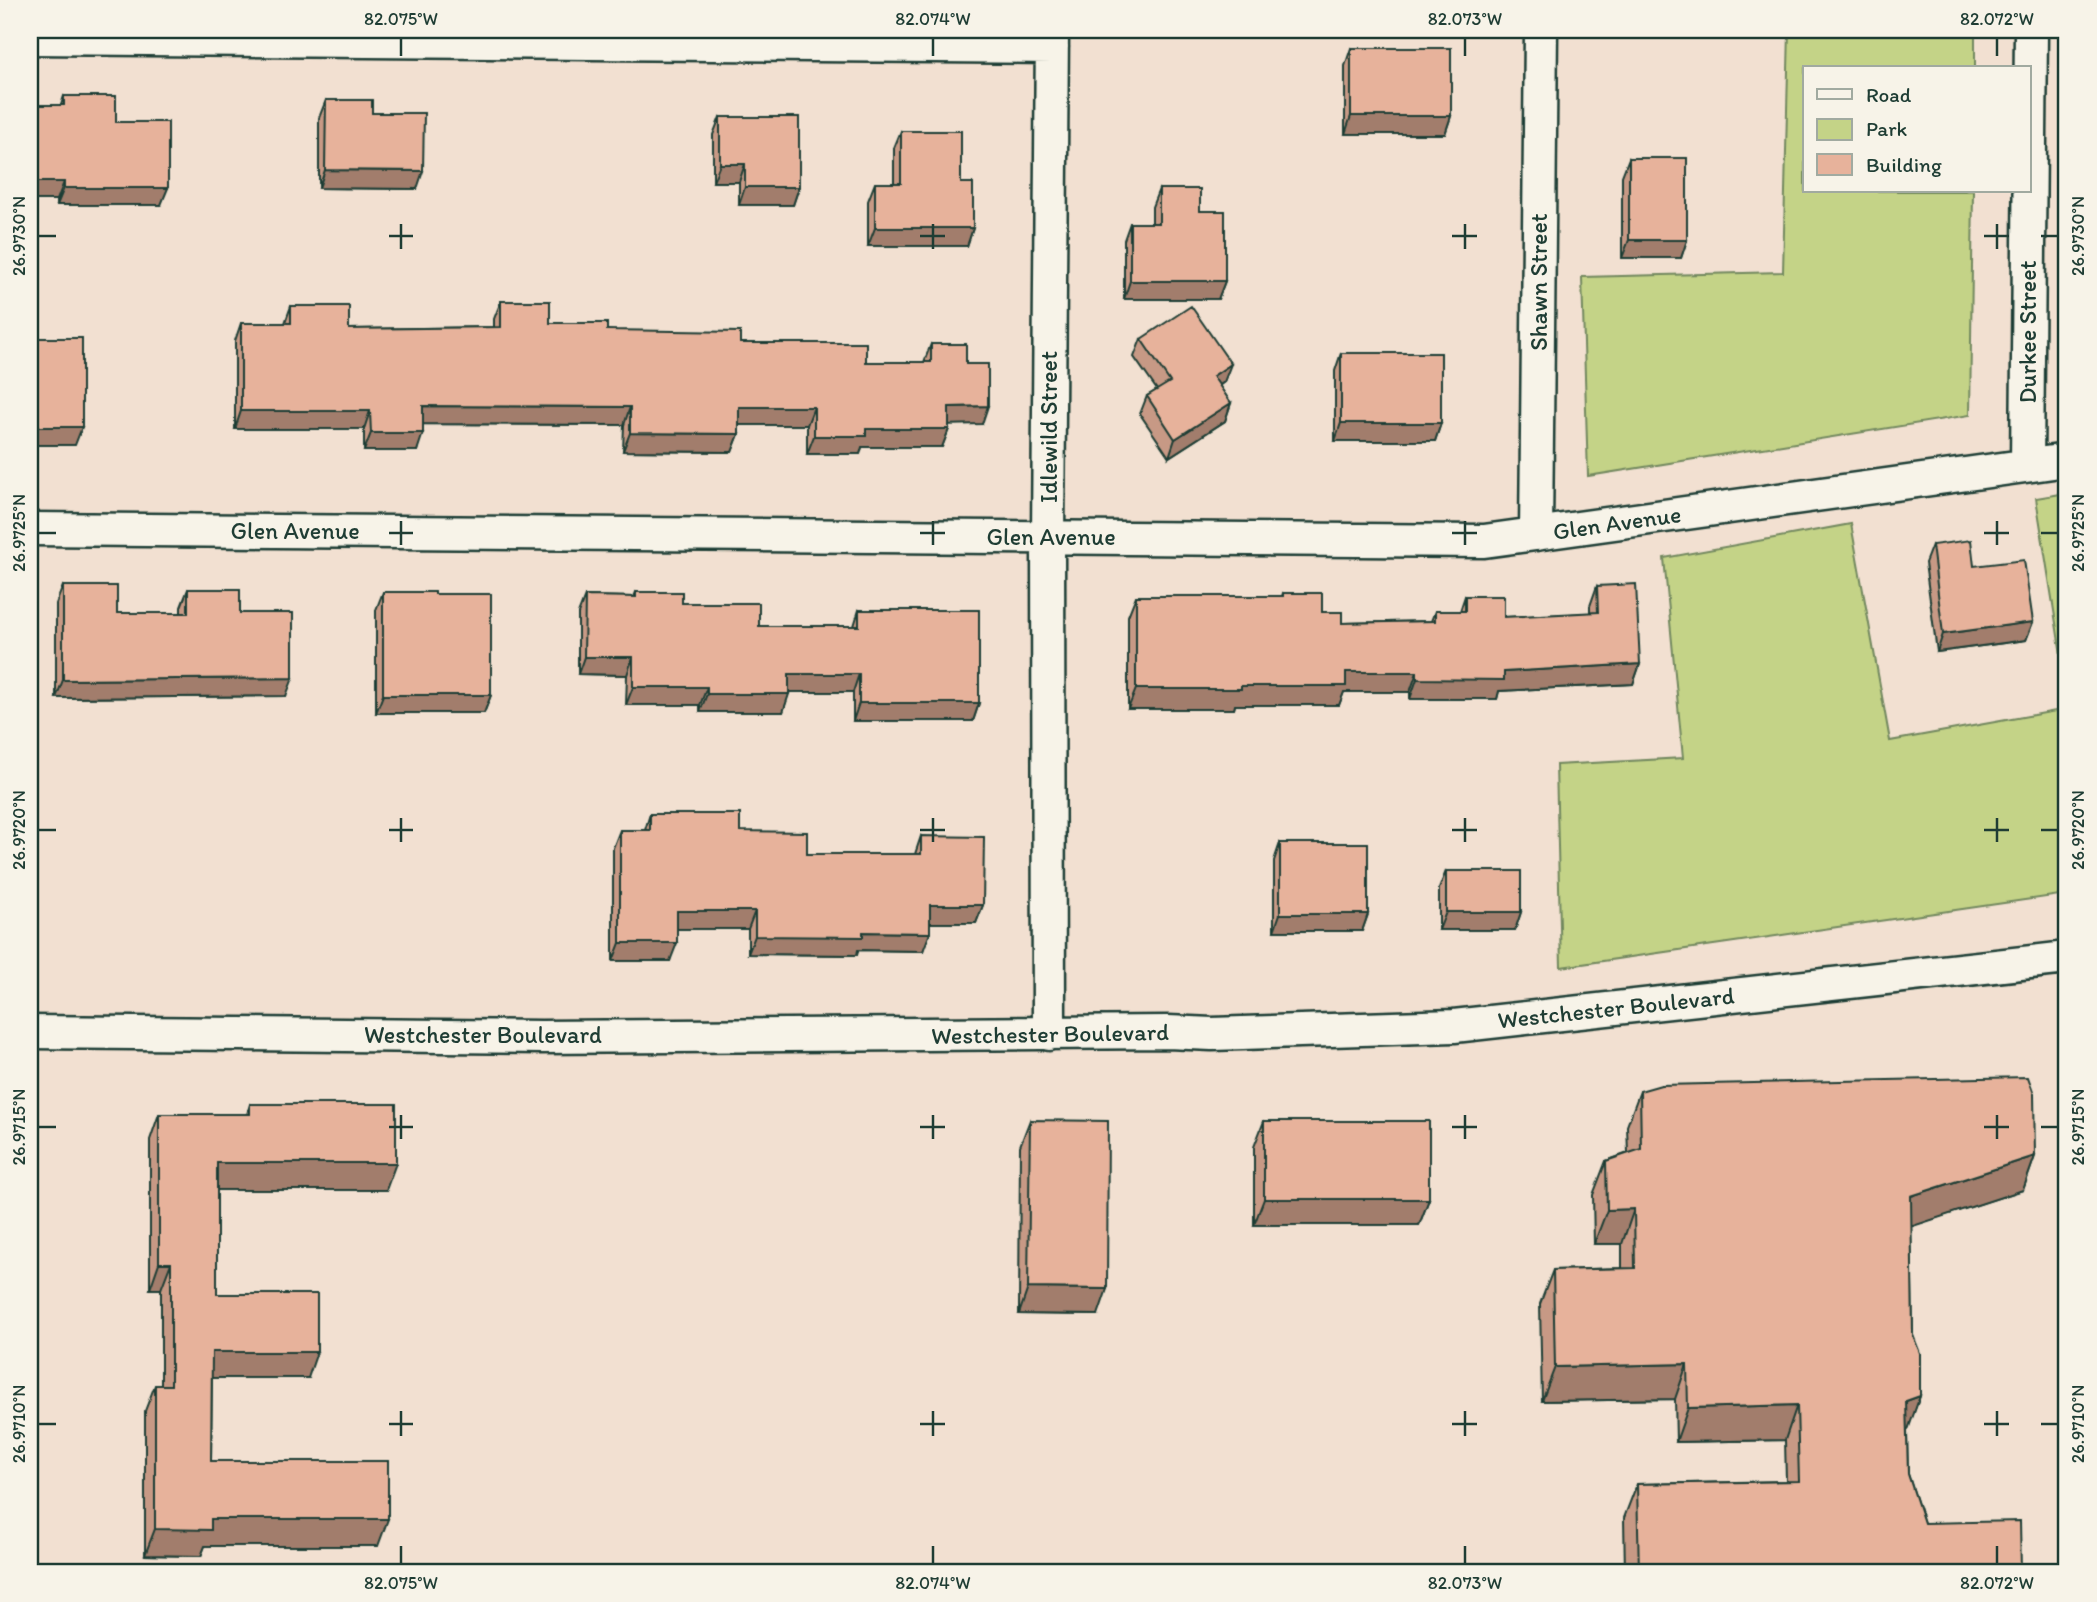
<svg xmlns="http://www.w3.org/2000/svg" width="2097" height="1602" viewBox="0 0 2097 1602" font-family="Itim,sans-serif">
<rect width="100%" height="100%" fill="#f2e0d1"/>
<filter id="ink" filterUnits="userSpaceOnUse"><feTurbulence type="fractalNoise" baseFrequency=".0143" numOctaves="2"/><feDisplacementMap in="SourceGraphic" scale="14" xChannelSelector="R" yChannelSelector="G"/><feConvolveMatrix kernelMatrix="1 2 1 2 8 2 1 2 1" color-interpolation-filters="sRGB"/></filter>
<g filter="url(#ink)">
<!-- green -->
<path fill="#c4d387" stroke="#72885e" stroke-width="2" d="M 1285,30 L 1485,30 L 1485,32 L 1285,32 Z
M 1789,30 L 1975,30 L 1975,68 L 1805,68 L 1805,191 L 1973,191 L 1970,415 L 1588,476 L 1582,277 L 1783,272 Z
M 2067,493 L 2067,692 L 2036,498 Z
M 1851,524 L 1890,741 L 2067,709 L 2067,894 L 1561,967 L 1556,765 L 1683,758 L 1664,558 Z"/>
<g fill="none" stroke-linecap="round" stroke-linejoin="round">
<!-- minor casing -->
<g stroke="#1f3d34" stroke-width="37">
<path id="minor" d="M 30,38 L 1052,47
M 2027,465 L 2031,30
M 30,529 L 1484,541 L 2067,460
M 1536,534 L 1541,30
M 30,1032 L 541,1037 L 1168,1032 L 1212,1034 L 1454,1026 L 2067,958
M 1049,1034 L 1048,537 L 1052,30"/>
</g>
<!-- minor -->
<use href="#minor" stroke="#f7f3e8" stroke-width="32"/>
</g>
<!-- wall -->
<path fill="#c79985" stroke="#1f3d34" stroke-width="2" d="M 1351,48 L 1451,116 L 1445,134 L 1345,134 L 1345,66 Z
M 64,96 L 116,122 L 161,205 L 57,205 L 57,200 L 30,200 Z
M 326,100 L 372,113 L 417,189 L 319,188 L 319,118 Z
M 720,117 L 799,187 L 793,205 L 739,205 L 739,182 L 713,182 L 713,135 Z
M 901,131 L 961,183 L 973,228 L 967,246 L 868,246 L 868,201 L 875,183 L 894,183 L 894,148 Z
M 1629,158 L 1687,240 L 1681,258 L 1622,258 L 1622,176 Z
M 1159,189 L 1200,211 L 1225,281 L 1218,299 L 1124,299 L 1124,240 L 1130,223 L 1152,223 L 1152,207 Z
M 501,301 L 550,323 L 607,330 L 740,343 L 866,362 L 924,362 L 931,344 L 966,364 L 982,424 L 949,424 L 949,429 L 942,447 L 862,447 L 860,454 L 807,454 L 807,425 L 739,425 L 739,434 L 732,452 L 623,451 L 624,425 L 423,424 L 417,451 L 364,451 L 364,429 L 235,429 L 235,341 L 241,323 L 285,323 L 291,306 L 349,329 L 494,327 L 494,319 Z
M 1141,339 L 1224,382 L 1219,386 L 1231,403 L 1225,421 L 1169,457 L 1140,414 L 1147,396 L 1157,390 L 1134,357 Z
M 1341,353 L 1441,423 L 1435,441 L 1335,441 L 1335,371 Z
M 1932,545 L 1974,566 L 2033,622 L 2026,640 L 1937,652 L 1925,563 Z
M 63,586 L 117,613 L 181,613 L 181,607 L 188,589 L 240,613 L 286,696 L 56,698 L 56,604 Z
M 1597,586 L 1640,664 L 1633,684 L 1499,691 L 1497,699 L 1410,699 L 1410,692 L 1344,692 L 1339,705 L 1235,705 L 1234,709 L 1128,709 L 1128,616 L 1136,596 L 1282,596 L 1283,593 L 1342,623 L 1431,621 L 1435,611 L 1460,611 L 1465,596 L 1504,617 L 1590,613 L 1590,606 Z
M 383,592 L 435,594 L 491,695 L 484,713 L 376,713 L 376,610 Z
M 636,592 L 682,603 L 759,626 L 854,626 L 859,610 L 979,703 L 973,721 L 853,721 L 853,692 L 789,692 L 783,712 L 700,712 L 700,705 L 626,705 L 627,675 L 578,674 L 578,614 L 585,596 L 634,597 Z
M 650,814 L 740,831 L 807,854 L 915,854 L 921,836 L 983,905 L 976,923 L 930,923 L 923,951 L 858,950 L 857,955 L 748,954 L 748,929 L 677,929 L 670,961 L 613,961 L 613,848 L 620,830 L 645,830 Z
M 1280,843 L 1368,914 L 1362,931 L 1274,931 L 1274,861 Z
M 1446,871 L 1521,912 L 1515,930 L 1439,930 L 1439,889 Z
M 1640,1091 L 2035,1156 L 2023,1190 L 1911,1226 L 1913,1335 L 1920,1396 L 1907,1430 L 1908,1474 L 1924,1523 L 2021,1572 L 1625,1572 L 1624,1518 L 1637,1484 L 1786,1481 L 1785,1440 L 1676,1442 L 1675,1399 L 1542,1401 L 1540,1304 L 1553,1270 L 1622,1268 L 1622,1244 L 1594,1244 L 1593,1195 L 1606,1161 L 1628,1153 L 1627,1126 Z
M 250,1104 L 386,1190 L 217,1190 L 217,1294 L 308,1378 L 212,1378 L 211,1461 L 378,1546 L 205,1546 L 201,1556 L 145,1555 L 145,1411 L 155,1385 L 161,1385 L 161,1289 L 150,1289 L 150,1140 L 159,1114 L 247,1114 Z
M 1030,1120 L 1098,1315 L 1019,1314 L 1020,1146 Z
M 1264,1121 L 1429,1199 L 1419,1225 L 1254,1225 L 1254,1147 Z"/>
<!-- shaded-wall -->
<path fill="#a27d6c" stroke="#1f3d34" stroke-width="2" d="M 1128,30 L 1208,30 L 1206,35 L 1127,32 Z
M 1351,116 L 1451,116 L 1445,134 L 1345,134 Z
M 720,164 L 745,164 L 739,182 L 713,182 Z
M 325,170 L 423,171 L 417,189 L 319,188 Z
M 30,182 L 64,182 L 57,200 L 30,200 Z
M 745,187 L 799,187 L 793,205 L 739,205 Z
M 64,188 L 168,188 L 161,205 L 57,205 Z
M 875,228 L 973,228 L 967,246 L 868,246 Z
M 1629,240 L 1687,240 L 1681,258 L 1622,258 Z
M 1130,281 L 1225,281 L 1218,299 L 1124,299 Z
M 1231,364 L 1224,382 L 1207,394 L 1213,376 Z
M 1231,403 L 1225,421 L 1169,457 L 1175,439 Z
M 423,406 L 630,407 L 624,425 L 417,424 Z
M 988,406 L 982,424 L 942,425 L 949,407 Z
M 739,407 L 814,407 L 807,425 L 733,425 Z
M 241,411 L 370,411 L 364,429 L 235,429 Z
M 1341,423 L 1441,423 L 1435,441 L 1335,441 Z
M 30,427 L 82,427 L 75,445 L 30,445 Z
M 866,429 L 949,429 L 942,447 L 862,447 L 860,454 L 807,454 L 814,436 Z
M 371,433 L 423,433 L 417,451 L 364,451 Z
M 630,433 L 739,434 L 732,452 L 623,451 Z
M 2033,622 L 2026,640 L 1937,652 L 1943,634 Z
M 584,657 L 633,657 L 627,675 L 578,674 Z
M 1640,664 L 1633,684 L 1499,691 L 1497,699 L 1410,699 L 1417,679 L 1504,672 Z
M 1346,672 L 1417,672 L 1410,692 L 1344,692 L 1339,705 L 1235,705 L 1234,709 L 1128,709 L 1136,689 L 1241,686 Z
M 789,674 L 859,674 L 853,692 L 783,692 Z
M 293,678 L 286,696 L 56,698 L 63,680 Z
M 633,687 L 707,687 L 700,705 L 626,705 Z
M 707,694 L 789,694 L 783,712 L 700,712 Z
M 383,695 L 491,695 L 484,713 L 376,713 Z
M 859,703 L 979,703 L 973,721 L 853,721 Z
M 930,905 L 983,905 L 976,923 L 924,923 Z
M 677,911 L 755,911 L 748,929 L 670,929 Z
M 1446,912 L 1521,912 L 1515,930 L 1439,930 Z
M 1280,914 L 1368,914 L 1362,931 L 1274,931 Z
M 863,932 L 930,933 L 923,951 L 858,950 L 857,955 L 748,954 L 755,936 Z
M 620,943 L 677,943 L 670,961 L 613,961 Z
M 2035,1156 L 2023,1190 L 1898,1231 L 1911,1196 Z
M 217,1163 L 396,1163 L 386,1190 L 208,1190 Z
M 1264,1199 L 1429,1199 L 1419,1225 L 1254,1225 Z
M 1634,1209 L 1622,1244 L 1594,1244 L 1607,1210 Z
M 159,1263 L 171,1263 L 161,1289 L 150,1289 Z
M 1028,1288 L 1107,1289 L 1098,1315 L 1019,1314 Z
M 212,1352 L 317,1352 L 308,1378 L 202,1378 Z
M 1687,1364 L 1675,1399 L 1542,1401 L 1555,1367 Z
M 1920,1396 L 1908,1430 L 1894,1435 L 1906,1401 Z
M 1797,1405 L 1785,1440 L 1676,1442 L 1688,1408 Z
M 211,1519 L 388,1519 L 378,1546 L 205,1546 L 201,1556 L 145,1555 L 155,1529 Z"/>
<!-- building -->
<path fill="#e7b29b" stroke="#1f3d34" stroke-width="2" d="M 1351,48 L 1451,48 L 1451,116 L 1351,116 Z
M 64,96 L 116,96 L 116,122 L 168,122 L 168,188 L 64,188 L 64,182 L 30,182 L 30,105 L 64,105 Z
M 326,100 L 372,100 L 372,113 L 424,113 L 423,171 L 325,170 Z
M 720,117 L 799,117 L 799,187 L 745,187 L 745,164 L 720,164 Z
M 901,131 L 961,131 L 961,183 L 973,183 L 973,228 L 875,228 L 875,183 L 901,183 Z
M 1629,158 L 1687,158 L 1687,240 L 1629,240 Z
M 1159,189 L 1200,189 L 1200,211 L 1225,211 L 1225,281 L 1130,281 L 1130,223 L 1159,223 Z
M 501,301 L 550,301 L 550,323 L 607,323 L 607,330 L 740,332 L 740,343 L 866,343 L 866,362 L 931,362 L 931,344 L 966,344 L 966,364 L 988,364 L 988,406 L 949,407 L 949,429 L 866,429 L 866,436 L 814,436 L 814,407 L 739,407 L 739,434 L 630,433 L 630,407 L 423,406 L 423,433 L 371,433 L 370,411 L 241,411 L 241,323 L 291,323 L 291,306 L 349,306 L 349,329 L 501,327 Z
M 1191,306 L 1231,364 L 1213,376 L 1231,403 L 1175,439 L 1147,396 L 1170,382 L 1141,339 Z
M 30,338 L 82,338 L 82,427 L 30,427 Z
M 1341,353 L 1441,353 L 1441,423 L 1341,423 Z
M 1971,540 L 1974,566 L 2024,560 L 2033,622 L 1943,634 L 1932,545 Z
M 1636,584 L 1640,664 L 1504,672 L 1504,680 L 1417,679 L 1417,672 L 1346,672 L 1346,686 L 1241,686 L 1241,689 L 1136,689 L 1136,596 L 1283,596 L 1283,593 L 1322,593 L 1322,612 L 1342,612 L 1342,623 L 1435,621 L 1435,611 L 1465,611 L 1465,596 L 1504,596 L 1504,617 L 1598,612 L 1597,586 Z
M 63,586 L 117,586 L 117,613 L 188,613 L 188,589 L 240,589 L 240,613 L 293,613 L 293,678 L 63,680 Z
M 383,592 L 435,592 L 435,594 L 491,594 L 491,695 L 383,695 Z
M 636,592 L 682,592 L 682,603 L 759,603 L 759,626 L 859,626 L 859,610 L 979,610 L 979,703 L 859,703 L 859,674 L 789,674 L 789,694 L 707,694 L 707,687 L 633,687 L 633,657 L 584,657 L 585,596 L 636,597 Z
M 650,814 L 740,814 L 740,831 L 807,832 L 807,854 L 921,854 L 921,836 L 984,837 L 983,905 L 930,905 L 930,933 L 863,932 L 863,937 L 755,936 L 755,911 L 677,911 L 677,943 L 620,943 L 620,830 L 650,830 Z
M 1280,843 L 1368,843 L 1368,914 L 1280,914 Z
M 1446,871 L 1521,871 L 1521,912 L 1446,912 Z
M 2028,1077 L 2034,1094 L 2035,1156 L 1911,1196 L 1913,1335 L 1920,1353 L 1920,1396 L 1906,1401 L 1908,1474 L 1924,1523 L 2020,1521 L 2021,1572 L 1639,1572 L 1637,1484 L 1799,1481 L 1797,1405 L 1688,1408 L 1687,1364 L 1555,1367 L 1553,1270 L 1635,1268 L 1634,1209 L 1607,1210 L 1606,1161 L 1641,1149 L 1640,1091 L 1661,1085 Z
M 250,1104 L 396,1104 L 396,1163 L 217,1163 L 217,1294 L 317,1294 L 317,1352 L 212,1352 L 211,1461 L 388,1461 L 388,1519 L 211,1519 L 211,1530 L 155,1529 L 155,1385 L 171,1385 L 171,1263 L 159,1263 L 159,1114 L 250,1114 Z
M 1030,1120 L 1108,1121 L 1107,1289 L 1028,1288 Z
M 1264,1121 L 1429,1121 L 1429,1199 L 1264,1199 Z"/>
</g>
<!-- ticks -->
<path fill="none" stroke="#1f3d34" stroke-width="2.5" d="M 401,38 L 401,56M 933,38 L 933,56M 1465,38 L 1465,56M 1997,38 L 1997,56M 401,224 L 401,249M 933,224 L 933,249M 1465,224 L 1465,249M 1997,224 L 1997,249M 38,236 L 56,236M 389,236 L 413,236M 920,236 L 945,236M 1452,236 L 1477,236M 1984,236 L 2009,236M 2041,236 L 2058,236M 401,521 L 401,545M 933,521 L 933,545M 1465,521 L 1465,545M 1997,521 L 1997,545M 38,533 L 56,533M 389,533 L 413,533M 920,533 L 945,533M 1452,533 L 1477,533M 1984,533 L 2009,533M 2041,533 L 2058,533M 401,818 L 401,842M 933,818 L 933,842M 1465,818 L 1465,842M 1997,818 L 1997,842M 38,830 L 56,830M 389,830 L 413,830M 920,830 L 945,830M 1452,830 L 1477,830M 1984,830 L 2009,830M 2041,830 L 2058,830M 401,1115 L 401,1139M 933,1115 L 933,1139M 1465,1115 L 1465,1139M 1997,1115 L 1997,1139M 38,1127 L 56,1127M 389,1127 L 413,1127M 920,1127 L 945,1127M 1452,1127 L 1477,1127M 1984,1127 L 2009,1127M 2041,1127 L 2058,1127M 401,1411 L 401,1436M 933,1411 L 933,1436M 1465,1411 L 1465,1436M 1997,1411 L 1997,1436M 38,1424 L 56,1424M 389,1424 L 413,1424M 920,1424 L 945,1424M 1452,1424 L 1477,1424M 1984,1424 L 2009,1424M 2041,1424 L 2058,1424M 401,1546 L 401,1564M 933,1546 L 933,1564M 1465,1546 L 1465,1564M 1997,1546 L 1997,1564"/>
<g text-anchor="middle" stroke-width="7" stroke-linejoin="round" paint-order="stroke">
<!-- street labels -->
<g font-size="24" fill="#1f3d34" stroke="#f7f3e8">
<text transform="translate(1539 282) rotate(-90)" y="8">Shawn Street</text>
<text transform="translate(2028 332) rotate(-90)" y="8">Durkee Street</text>
<text transform="translate(1049 427) rotate(-90)" y="8">Idlewild Street</text>
<text transform="translate(1617 523) rotate(-8)" y="8">Glen Avenue</text>
<text x="295" y="539">Glen Avenue</text>
<text x="1051" y="545">Glen Avenue</text>
<text transform="translate(1616 1008) rotate(-6)" y="8">Westchester Boulevard</text>
<text transform="translate(1050 1034) rotate(-1)" y="8">Westchester Boulevard</text>
<text x="483" y="1043">Westchester Boulevard</text>
</g>
</g>
<!-- margin -->
<rect width="2097" height="1602" fill="none" stroke="#f7f3e8" stroke-width="77"/>
<!-- legend -->
<rect x="1803" y="66" width="228" height="126" fill="#f7f3e8" stroke="#a1aaa0" stroke-width="2"/>
<rect x="1817" y="89" width="35" height="10" fill="#f7f3e8" stroke="#a1aaa0" stroke-width="2"/>
<text x="1866" y="102" font-size="21" fill="#1f3d34">Road</text>
<rect x="1817" y="119" width="35" height="21" fill="#c4d387" stroke="#a1aaa0" stroke-width="2"/>
<text x="1866" y="136" font-size="21" fill="#1f3d34">Park</text>
<rect x="1817" y="154" width="35" height="21" fill="#e7b29b" stroke="#a1aaa0" stroke-width="2"/>
<text x="1866" y="172" font-size="21" fill="#1f3d34">Building</text>
<rect x="38" y="38" width="2020" height="1526" fill="none" stroke="#1f3d34" stroke-width="2.5"/>
<g font-size="18" text-anchor="middle" fill="#1f3d34">
<text x="401" y="25">82.075°W</text>
<text x="933" y="25">82.074°W</text>
<text x="1465" y="25">82.073°W</text>
<text x="1997" y="25">82.072°W</text>
<text transform="translate(19 236) rotate(-90)" y="6">26.9730°N</text>
<text transform="translate(2078 236) rotate(-90)" y="6">26.9730°N</text>
<text transform="translate(19 533) rotate(-90)" y="6">26.9725°N</text>
<text transform="translate(2078 533) rotate(-90)" y="6">26.9725°N</text>
<text transform="translate(19 830) rotate(-90)" y="6">26.9720°N</text>
<text transform="translate(2078 830) rotate(-90)" y="6">26.9720°N</text>
<text transform="translate(19 1127) rotate(-90)" y="6">26.9715°N</text>
<text transform="translate(2078 1127) rotate(-90)" y="6">26.9715°N</text>
<text transform="translate(19 1424) rotate(-90)" y="6">26.9710°N</text>
<text transform="translate(2078 1424) rotate(-90)" y="6">26.9710°N</text>
<text x="401" y="1589">82.075°W</text>
<text x="933" y="1589">82.074°W</text>
<text x="1465" y="1589">82.073°W</text>
<text x="1997" y="1589">82.072°W</text>
</g>
</svg>
